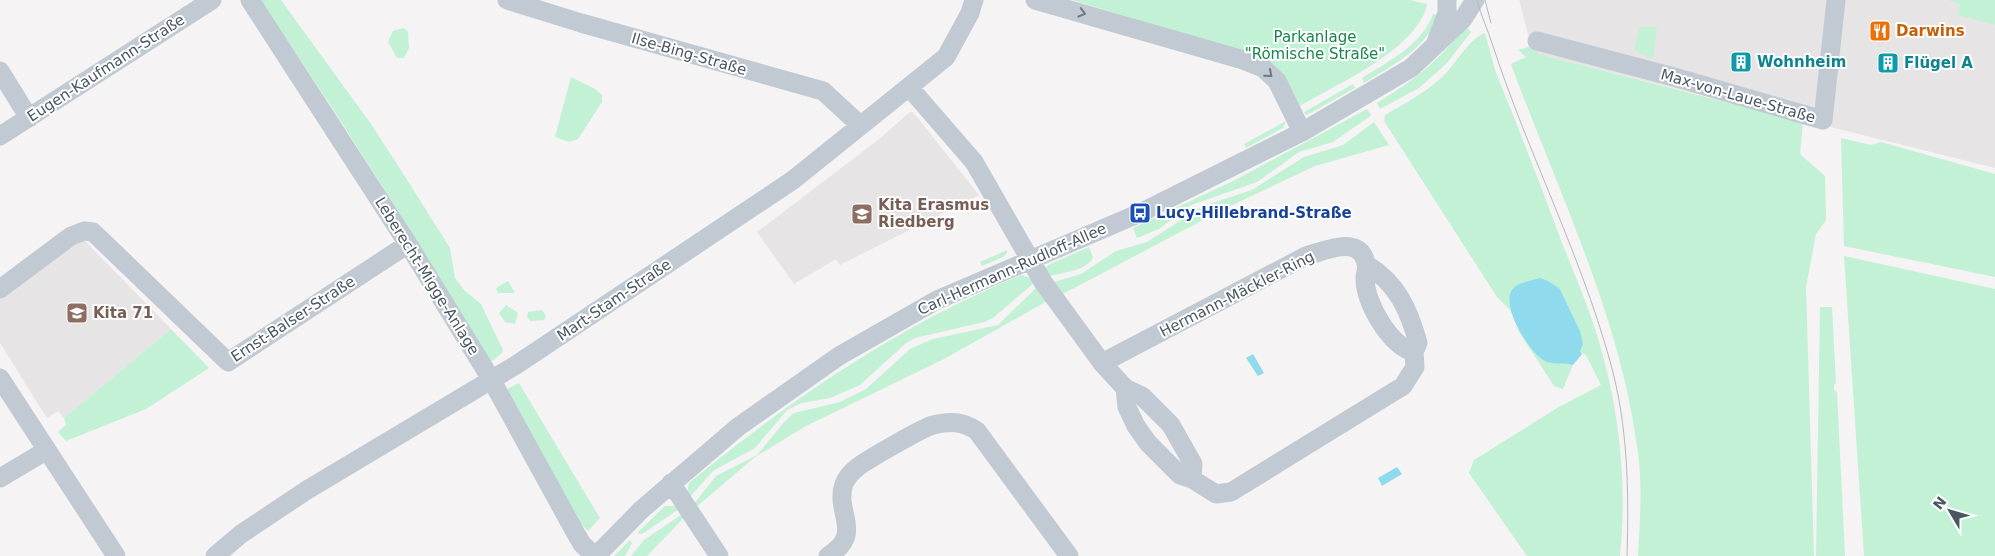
<svg xmlns="http://www.w3.org/2000/svg" width="1995" height="556" viewBox="0 0 1995 556" font-family="'DejaVu Sans',sans-serif">
<rect width="100%" height="100%" fill="#f5f3f3"/>
<!-- education -->
<path fill="#e6e4e5" d="M 1519,0 L 1995,0 L 1995,168 L 1533,53 Z
M 910,112 L 913,112 L 979,195 L 840,265 L 836,259 L 794,284 L 757,232 L 878,140 Z
M 81,240 L 85,241 L 171,329 L 64,418 L 58,411 L 47,418 L 0,343 L 0,297 Z"/>
<!-- green -->
<path fill="#c3f1d5" d="M 260,0 L 281,0 L 371,124 L 404,175 L 450,248 L 455,278 L 464,290 L 481,304 L 503,350 L 502,353 L 491,362 L 488,358 C 415,236 340,117 260,0 Z
M 1072,0 L 1410,0 L 1427,4 C 1419,48 1337,84 1300,106 L 1284,77 L 1242,51 Z
M 1948,0 L 1995,0 L 1995,25 L 1958,15 L 1960,4 Z
M 1433,14 L 1437,15 C 1428,49 1392,65 1364,83 L 1362,78 C 1389,61 1421,46 1433,14 Z
M 1465,26 L 1471,32 L 1447,63 L 1419,88 L 1380,109 L 1377,103 C 1414,80 1439,62 1465,26 Z
M 1640,27 L 1657,27 L 1653,59 L 1634,50 Z
M 403,28 L 408,31 L 409,48 L 404,58 L 397,58 L 388,42 L 393,31 Z
M 1485,33 L 1496,73 C 1519,129 1541,186 1562,243 C 1572,268 1583,294 1592,320 C 1618,395 1628,478 1620,556 L 1527,556 L 1469,473 L 1474,460 L 1557,408 L 1601,385 L 1586,355 L 1579,351 L 1580,331 L 1560,289 L 1509,299 L 1511,311 L 1497,297 L 1384,121 L 1385,115 C 1404,104 1424,93 1440,79 C 1455,66 1468,39 1485,33 Z
M 1535,45 L 1538,54 L 1803,122 L 1800,154 L 1825,176 L 1826,220 L 1816,234 L 1806,287 L 1814,556 L 1638,556 C 1640,520 1643,482 1637,446 C 1619,313 1557,190 1511,64 L 1526,57 L 1518,50 Z
M 571,77 L 595,89 L 602,95 L 602,102 L 578,139 L 569,142 L 555,137 Z
M 1353,84 L 1355,88 L 1307,115 L 1305,114 L 1304,112 Z
M 1367,109 L 1371,115 L 1369,117 L 1333,142 L 1299,152 L 1257,182 L 1191,205 L 1159,229 L 1137,238 L 1133,228 L 1235,180 Z
M 1286,121 L 1283,128 L 1246,148 L 1244,144 Z
M 1374,122 L 1389,145 L 1315,166 L 1222,210 L 1061,295 L 1054,282 L 1081,274 L 1116,251 L 1147,242 L 1203,206 L 1252,190 L 1304,157 L 1343,145 Z
M 1841,138 L 1871,145 L 1881,142 L 1995,174 L 1995,277 L 1844,246 Z
M 1089,247 L 1093,258 C 1084,272 1062,272 1047,277 L 1045,269 L 1048,265 Z
M 1007,250 L 1007,253 L 1003,257 L 982,266 L 980,262 Z
M 1844,256 L 1995,289 L 1995,556 L 1864,556 Z
M 1021,275 L 1031,278 L 1035,282 L 993,318 L 984,322 L 915,338 L 905,344 L 860,385 L 830,398 L 802,403 L 787,410 L 755,448 L 713,471 L 689,498 L 687,493 L 689,483 C 793,398 896,327 1021,275 Z
M 508,281 L 515,293 L 498,293 L 496,288 Z
M 1036,288 L 1049,300 L 944,359 L 806,426 L 755,457 L 695,508 L 693,505 L 716,476 L 757,455 L 784,422 L 794,413 L 840,402 L 866,389 L 910,349 L 933,339 L 998,325 Z
M 506,305 L 518,313 L 515,324 L 505,322 L 499,313 Z
M 1820,307 L 1832,307 L 1836,383 L 1834,385 L 1834,390 L 1837,392 L 1845,556 L 1816,556 Z
M 542,310 L 546,316 L 544,320 L 530,321 L 527,317 L 528,312 Z
M 1514,324 L 1546,361 L 1564,361 L 1573,365 L 1563,389 L 1554,386 Z
M 171,329 L 209,368 L 146,409 L 66,441 L 58,432 L 66,425 L 64,418 Z
M 519,383 L 600,518 L 588,531 L 580,523 L 507,389 Z
M 665,506 L 676,506 L 679,509 L 642,534 L 637,533 Z
M 681,515 L 684,516 L 680,522 L 647,556 L 631,556 L 644,540 Z
M 630,540 L 632,543 L 625,556 L 614,556 Z"/>
<!-- water -->
<path fill="#90daee" d="M 1540,278 L 1548,281 L 1560,289 L 1580,331 L 1583,344 L 1580,351 L 1582,354 L 1573,365 C 1564,362 1556,365 1547,362 C 1531,356 1500,306 1512,290 C 1518,282 1531,281 1540,278 Z
M 1253,354 L 1264,373 L 1258,376 L 1246,358 Z
M 1397,467 L 1402,474 L 1382,486 L 1378,478 Z"/>
<g fill="none" stroke-linecap="round" stroke-linejoin="round">
<!-- minor -->
<path stroke="#c1cad2" stroke-width="19" d="M 250,0 L 408,244 L 491,379 L 575,532 L 582,544 L 595,556
M 507,0 L 581,23 L 823,91 L 860,125
M 1035,0 L 1240,59 L 1263,68 L 1277,81 L 1302,132
M 1537,41 L 1674,77 L 1823,120 L 1836,0
M 1436,42 L 1447,13 L 1447,0
M 0,71 L 29,118
M 909,87 L 974,162 L 1043,282 L 1102,363 L 1125,388 L 1142,396 L 1171,425 L 1193,464 L 1192,479
M 0,136 L 212,0
M 0,289 L 71,236 L 84,231 L 93,232 L 228,362 L 408,244
M 1102,363 L 1306,256 C 1325,251 1359,234 1366,263 C 1368,268 1365,273 1365,278 C 1365,303 1390,346 1414,352
M 0,378 L 116,556
M 1125,388 L 1127,407 L 1136,426 L 1148,443 L 1180,475 L 1192,479 L 1216,494 L 1231,492 L 1403,386 L 1415,367 L 1414,352 L 1418,343 C 1409,310 1397,283 1367,265
M 0,478 L 47,450
M 671,483 L 719,556
M 215,556 L 241,534 L 307,490 L 516,365 L 793,180 L 946,57 L 970,13 L 974,0
M 596,556 L 641,510 L 738,427 L 839,356 L 937,300 L 1140,213 L 1302,132 L 1411,68 L 1463,19 L 1475,0
M 828,556 C 865,533 834,513 844,484 C 846,478 854,470 859,466 C 869,459 922,428 933,425 C 950,421 963,421 977,431 L 1069,556"/>
<!-- tram -->
<path stroke="#b5b8bd" stroke-width="1" d="M 1477,0 C 1481,16 1488,30 1493,46 C 1528,153 1580,253 1610,361 C 1628,425 1629,490 1627,556
M 1485,0 L 1491,23"/>
</g>
<!-- one-way arrows -->
<defs><path id="oneway-chevron" d="M-2-3.5L2.5 0L-2 3.5" fill="none" stroke-width="1.6" stroke-linecap="round" stroke-linejoin="round" transform="scale(1.25)"/></defs>
<g stroke="#6e7983">
<use href="#oneway-chevron" transform="translate(1082 13) rotate(16)"/>
<use href="#oneway-chevron" transform="translate(1269 74) rotate(41)"/>
</g>
<!-- icons -->
<defs>
<g id="restaurant-square" transform="scale(1.125)"><rect x="-9" y="-9" width="18" height="18" rx="4" fill="#e8710a" stroke="#fff"/><path d="M-5-6h1v4h1v-4h1v4h1v-4h1v5L-1.5 .5V6h-2V.5L-5-1ZM5-6V6H3V1.5H1.5Q1.5-4 5-6Z" fill="#fff"/></g>
<g id="building-square" transform="scale(1.125)"><rect x="-9" y="-9" width="18" height="18" rx="4" fill="#0f9aa8" stroke="#fff"/><path d="M-4-6H4V6H1V3H-1V6H-4ZM-2.5-4.3h1.7v1.8h-1.7ZM.8-4.3h1.7v1.8H.8ZM-2.5-1h1.7V.8h-1.7ZM.8-1h1.7V.8H.8Z" fill="#fff"/></g>
<g id="bus-square" transform="scale(1.125)"><rect x="-9" y="-9" width="18" height="18" rx="4" fill="#1a4fb4" stroke="#fff"/><path d="M-5-6H5V4H4V6H2V4H-2V6H-4V4H-5ZM-3.5-4V0h7V-4ZM-3.5 1.2v1.5H-2V1.2ZM2 1.2v1.5H3.5V1.2Z" fill="#fff"/></g>
<g id="school-square" transform="scale(1.125)"><rect x="-9" y="-9" width="18" height="18" rx="4" fill="#8d6e63" stroke="#fff"/><path d="M0-5L7-2L0 1L-7-2ZM-4 1L0 2.5L4 1V4Q0 6-4 4Z" fill="#fff"/></g>
</defs>
<g fill-rule="evenodd">
<use href="#restaurant-square" x="1880" y="31"/>
<use href="#building-square" x="1741" y="62"/>
<use href="#building-square" x="1888" y="63"/>
<use href="#bus-square" x="1140" y="213"/>
<use href="#school-square" x="862" y="214"/>
<use href="#school-square" x="77" y="313"/>
</g>
<g text-anchor="middle" stroke-width="4" stroke-linejoin="round" paint-order="stroke">
<!-- food labels -->
<g font-size="15" font-weight="bold" fill="#c56008" stroke="#fff" text-anchor="start">
<text x="1896" y="36">Darwins</text>
</g>
<!-- park labels -->
<g font-size="15" fill="#17864f" stroke="#fff">
<text x="1315" y="42">Parkanlage<tspan x="1315" dy="17">"Römische Straße"</tspan></text>
</g>
<!-- street labels -->
<g font-size="15" fill="#4a5661" stroke="#fff">
<text transform="translate(689 54) rotate(16)" y="5">Ilse-Bing-Straße</text>
<text transform="translate(106 68) rotate(-33)" y="5">Eugen-Kaufmann-Straße</text>
<text transform="translate(1738 96) rotate(16)" y="5">Max-von-Laue-Straße</text>
<text transform="translate(1012 269) rotate(-24)" y="5">Carl-Hermann-Rudloff-Allee</text>
<text transform="translate(427 276) rotate(58)" y="5">Leberecht-Migge-Anlage</text>
<text transform="translate(1237 294) rotate(-27)" y="5">Hermann-Mäckler-Ring</text>
<text transform="translate(614 300) rotate(-34)" y="5">Mart-Stam-Straße</text>
<text transform="translate(293 319) rotate(-33)" y="5">Ernst-Balser-Straße</text>
</g>
<!-- culture labels -->
<g font-size="15" font-weight="bold" fill="#0d838f" stroke="#fff" text-anchor="start">
<text x="1757" y="67">Wohnheim</text>
<text x="1904" y="68">Flügel A</text>
</g>
<!-- education labels -->
<g font-size="15" font-weight="bold" fill="#785e54" stroke="#fff" text-anchor="start">
<text x="878" y="210">Kita Erasmus<tspan x="878" dy="17">Riedberg</tspan></text>
<text x="93" y="318">Kita 71</text>
</g>
<!-- transit labels -->
<g font-size="15" font-weight="bold" fill="#164399" stroke="#fff" text-anchor="start">
<text x="1156" y="218">Lucy-Hillebrand-Straße</text>
</g>
</g>
<!-- north arrow -->
<g transform="translate(1950 511) rotate(308)" stroke="#ffffff" stroke-width="4" paint-order="stroke">
<path d="M0-4L9 19L0 12L-9 19Z" fill="#4a5661"/>
<text y="-8" font-size="14" font-weight="bold" text-anchor="middle" fill="#4a5661">N</text>
</g>
</svg>
